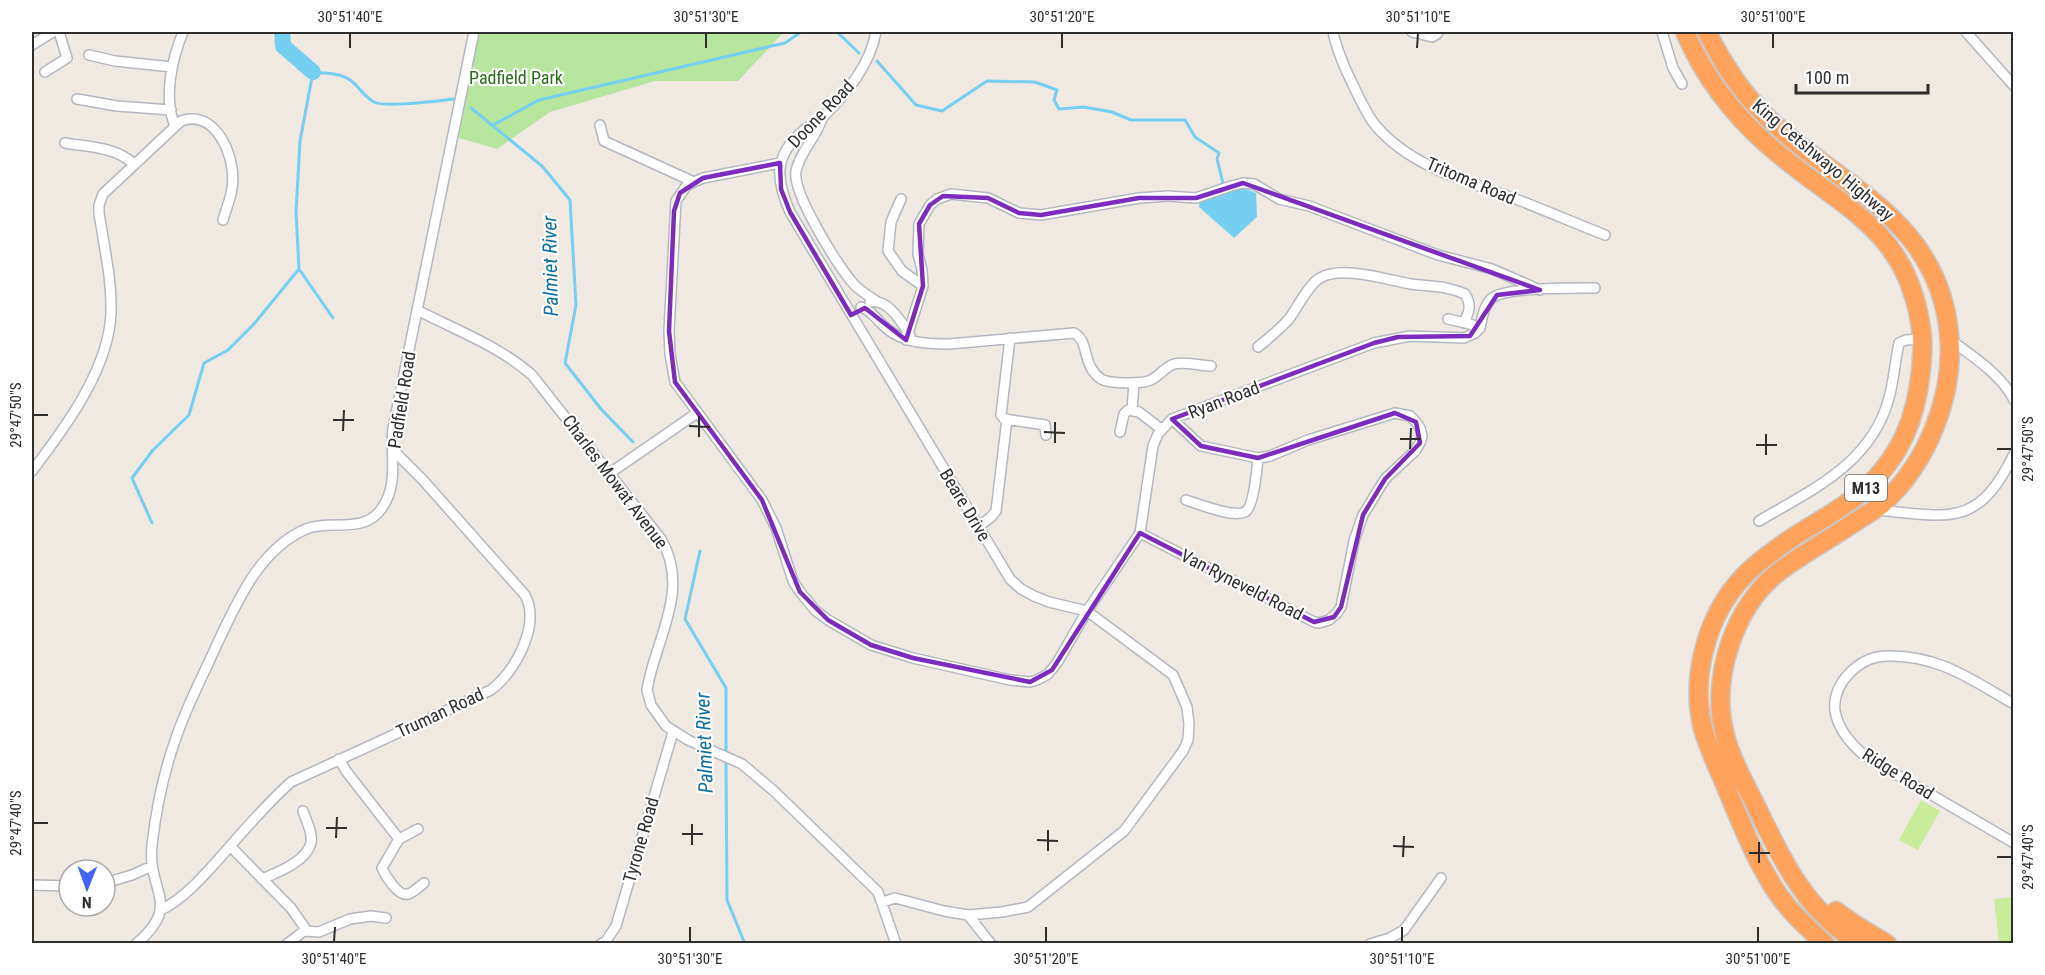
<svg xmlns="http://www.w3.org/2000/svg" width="2045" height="975" viewBox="0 0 2045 975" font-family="'Roboto Condensed',sans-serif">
<rect width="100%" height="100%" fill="#efe9e1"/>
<!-- green -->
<path fill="#b6e59e" d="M 479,32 L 784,32 L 738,81 L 655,81 L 550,112 L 497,149 L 459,138 L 459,124 Z"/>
<!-- pitch -->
<path fill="#c9ec9a" d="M 1921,800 L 1940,811 L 1918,850 L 1899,840 Z
M 2013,897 L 2013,943 L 1999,943 L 1994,899 Z"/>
<!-- water -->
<path fill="#75cff0" d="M 1234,189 L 1246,189 L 1256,193 L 1257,217 L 1234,238 L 1199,207 L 1200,200 Z"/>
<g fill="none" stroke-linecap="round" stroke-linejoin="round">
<!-- stream -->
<path stroke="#75cff0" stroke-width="3" d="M 837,32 L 859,53
M 877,61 L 916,105 L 942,111 L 987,81 L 1035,82 L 1057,90 L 1054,100 L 1059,109 L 1084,107 L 1112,112 L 1131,120 L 1185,120 L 1195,137 L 1219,153 L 1217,159 L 1223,183
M 471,108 L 542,166 L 570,200 L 576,305 L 565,363 L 601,409 L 633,442
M 493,125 L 539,100 L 785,43 L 801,32
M 299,269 L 333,318
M 152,523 L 132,478 L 153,450 L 189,415 L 204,363 L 228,350 L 253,325 L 299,269 L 296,212 L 300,141 L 313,72 C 324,73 340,73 350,80 C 359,86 363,96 374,102 C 386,108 438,101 454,99
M 700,551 L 685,619 L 726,688 L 726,754
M 726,760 L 727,900 L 745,944"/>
<!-- river -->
<path stroke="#75cff0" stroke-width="16" d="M 282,32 L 283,46 L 313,72"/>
<!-- minor casing -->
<g stroke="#b4b7c1" stroke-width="12">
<path id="minor" d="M 876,32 C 870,65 847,93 823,117 C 818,122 810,125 804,130 C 774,155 775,178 790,212 L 1010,579 L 1021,589 L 1034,596 L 1049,602 L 1087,611 L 1173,675 L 1187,707 L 1189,724 L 1188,740 L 1183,751 L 1124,831 L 1028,907 L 1002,912 L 968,915 L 944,911 L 895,898 L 883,902
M 1333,32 C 1337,51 1345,69 1354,87 C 1360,100 1367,115 1376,126 C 1413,169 1471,182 1521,201 C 1549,212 1577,224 1605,235
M 1412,32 L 1432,37 L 1437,34 L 1438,32
M 1662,32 L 1673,68 L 1682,84
M 1966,32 L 2014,86
M 32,45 L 53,32
M 89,55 L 115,61 L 172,67
M 45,72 L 67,58 L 59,32
M 77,99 L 117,106 L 171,110
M 822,118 C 817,137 800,151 796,171 C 792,193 836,262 851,281 C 857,289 867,295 876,301
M 600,125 L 604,141 L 694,182
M 175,126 C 163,98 172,59 183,32
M 65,143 C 89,147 116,147 134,164
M 780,163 L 703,178 L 687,185 L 676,201 L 669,331 L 670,354 L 675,382 L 762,500 L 776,528 L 793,581 L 800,592 L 816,611 L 828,620 L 871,645 L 913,658 L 1010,680 L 1030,682 L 1037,680 L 1048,674 L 1057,663 L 1087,611 L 1140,533 L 1153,446 L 1158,434 L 1172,419 L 1374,343 L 1410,336 L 1464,338 L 1475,333 L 1480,328
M 901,199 L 891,222 L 888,251 L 902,271 L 923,286
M 870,302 C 888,298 902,323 910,335
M 861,307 C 873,311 877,321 886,328 C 903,343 927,344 949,344 L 1074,333 C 1090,341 1081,365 1101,379 C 1109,384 1143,384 1151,380 C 1159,376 1165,367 1174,364 C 1186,361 1199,366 1211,366
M 417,310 C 456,330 499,346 532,375 L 661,539 C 689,586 660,632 649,680 L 647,690 L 651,705 L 666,726 L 688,740 L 742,764 L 775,792 L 878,892 L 896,944
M 1448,319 L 1470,324 L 1480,328
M 1480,328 C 1482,318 1484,305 1492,298 C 1505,287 1575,288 1595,288
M 1010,338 L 1001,415 L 1004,419 L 1045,425 L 1046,435
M 1949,339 C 1971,355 2002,375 2014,400
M 906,340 L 923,286 L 922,270 L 918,254 L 919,224 L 930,205 L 937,199 L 951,194 L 988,198 L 1019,213 L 1041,215 L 1139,198 L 1168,196 L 1196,198 L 1231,186 L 1243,183 L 1254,184 L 1279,199 L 1309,206 L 1438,255 L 1492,269 L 1540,290
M 1258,347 C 1269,338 1280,329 1289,319 C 1297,308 1309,284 1320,278 C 1342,265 1387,280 1411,284 C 1432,287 1444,285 1465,294 C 1472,305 1469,312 1464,323
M 1132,410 L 1134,383
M 1120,432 L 1124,414 L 1128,410 L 1139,412 L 1161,429
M 32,471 C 65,428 109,369 111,313 C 112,279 104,247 99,213 L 99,205 L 103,194 L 181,121 C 217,108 237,160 232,188 C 231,198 226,209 223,220
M 610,473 L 697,413
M 1186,500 C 1199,504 1233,518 1245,512 C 1254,507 1257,468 1258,458
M 1877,510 C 1950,517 1978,528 2014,454
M 1759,521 C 1813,489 1871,464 1889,398 C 1894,380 1895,361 1899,343 L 1906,340 L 1923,339
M 978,527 L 991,517 L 996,511 L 1007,419
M 1140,533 L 1314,622 L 1319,623 L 1329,620 L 1337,613 L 1341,607 L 1354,541 L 1363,515 L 1385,479 L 1415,451 L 1420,443 L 1422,436 L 1420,428 L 1416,422 L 1410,416 L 1395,413 L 1308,440 L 1270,456 L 1258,458 L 1201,446 L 1172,419
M 2014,704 C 1972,680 1937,654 1886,656 C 1859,657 1832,683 1835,711 C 1838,729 1852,745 1865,756 L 2014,843
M 339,759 L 346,771 L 399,839
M 418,829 L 399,839 L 382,868 C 385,875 398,897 408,894 C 413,893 420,886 424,883
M 230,846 L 291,908 L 307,931
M 262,879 C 278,872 306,862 311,843 C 313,832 306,821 303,811
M 105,883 L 132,875 L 152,866
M 32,885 L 69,886
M 161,910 C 184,898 200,880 217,861 C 241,834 264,806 291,782 L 491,690 C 515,672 541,625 525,595 L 422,479 L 393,450
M 968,915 L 991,944
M 136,944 C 183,904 147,893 152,845 C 156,810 164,771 176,738 C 187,705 204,674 218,642 C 238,600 260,549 306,529 C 330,519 364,535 382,508 C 399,484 390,455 393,428 L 474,32
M 287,944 L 304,931 L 319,932 L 350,919 L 371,916 L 386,918
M 601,944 L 606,941 L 616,926 L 673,732
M 1370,944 L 1390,938 L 1404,930 L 1441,878"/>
</g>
<!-- motorway casing -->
<g stroke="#c9c9c9" stroke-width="21">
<path id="motorway" d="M 1685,32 C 1703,75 1733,114 1768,145 C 1840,209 1910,226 1922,336 C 1923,347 1922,359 1921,370 C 1916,419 1901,456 1864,490 C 1837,514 1803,528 1775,550 C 1764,558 1753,566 1744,576 C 1707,614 1690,677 1703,729 C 1709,749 1718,768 1726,787 C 1741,823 1756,862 1778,894 C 1791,913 1808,928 1825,944
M 1707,32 C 1721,60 1739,89 1762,112 C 1833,185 1937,214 1949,333 C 1955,394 1928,463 1882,504 C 1875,510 1866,515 1858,520 C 1833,537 1806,552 1781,570 C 1734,605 1710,679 1725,735 C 1731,759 1744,782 1755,804 C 1783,861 1804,909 1860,944
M 1836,911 L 1854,924 L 1887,944"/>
</g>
<!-- minor -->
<use href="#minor" stroke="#fff" stroke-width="9"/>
<!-- motorway -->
<use href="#motorway" stroke="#ffa35c" stroke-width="18"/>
</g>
<!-- marked area -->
<path fill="none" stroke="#7b2cbf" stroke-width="4.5" stroke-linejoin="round" d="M 780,163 L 781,189 L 790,212 L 851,315 L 865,308 L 906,340 L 923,286 L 919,224 L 930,205 L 943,196 L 988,198 L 1019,213 L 1041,215 L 1139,198 L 1196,198 L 1243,183 L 1540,290 L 1497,295 L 1470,336 L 1398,337 L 1374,343 L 1172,419 L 1201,446 L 1258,458 L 1395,413 L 1416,422 L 1420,443 L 1385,479 L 1363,515 L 1341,607 L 1334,617 L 1314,622 L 1140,533 L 1052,670 L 1030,682 L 913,658 L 871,645 L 828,620 L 800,592 L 762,500 L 675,382 L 669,331 L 674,211 L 680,193 L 703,178 Z"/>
<!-- ticks -->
<path fill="none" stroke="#2e2e2e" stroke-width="2" d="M 350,48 L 350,33M 706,48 L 706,33M 1062,48 L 1062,33M 1417,48 L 1418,33M 1773,48 L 1773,33M 33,415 L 48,415M 333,420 L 354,420M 689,426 L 710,427M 343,431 L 344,410M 1044,432 L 1065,433M 699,437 L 699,416M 1400,439 L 1421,439M 1055,443 L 1055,422M 1756,445 L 1777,445M 1410,449 L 1411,428M 1997,449 L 2012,449M 1766,455 L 1766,434M 33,823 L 48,823M 326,828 L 347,828M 682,834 L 703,834M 336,838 L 337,817M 1037,840 L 1058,841M 692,845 L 692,824M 1393,846 L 1414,847M 1048,851 L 1048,830M 1749,853 L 1770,853M 1403,857 L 1404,836M 1997,857 L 2012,857M 1759,863 L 1759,842M 334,942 L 335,927M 690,942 L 690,927M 1046,942 L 1046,927M 1402,942 L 1402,927M 1758,942 L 1758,927"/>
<g text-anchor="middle" stroke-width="4.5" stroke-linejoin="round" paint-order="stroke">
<!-- shield labels -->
<rect fill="#fff" stroke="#6d6d6d" stroke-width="1.5" x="1845" y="475" width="42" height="26" rx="4.5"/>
<g font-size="16" font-weight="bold" fill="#2e2e2e">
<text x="1866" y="494">M13</text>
</g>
<!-- park labels -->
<g font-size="18" fill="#2c6e1b" stroke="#fff">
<text x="516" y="84">Padfield Park</text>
</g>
<!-- street labels -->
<g font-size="18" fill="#2e2e2e" stroke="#fff">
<text transform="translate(821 114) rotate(-46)" y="6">Doone Road</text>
<text transform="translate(1823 160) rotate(40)" y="6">King Cetshwayo Highway</text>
<text transform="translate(1471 181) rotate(23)" y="6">Tritoma Road</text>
<text transform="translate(402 400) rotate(-81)" y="6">Padfield Road</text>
<text transform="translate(1224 400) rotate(-21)" y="6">Ryan Road</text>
<text transform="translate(615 482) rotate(53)" y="6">Charles Mowat Avenue</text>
<text transform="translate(965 505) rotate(59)" y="6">Beare Drive</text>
<text transform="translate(1242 585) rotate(27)" y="6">Van Ryneveld Road</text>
<text transform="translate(440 713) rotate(-25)" y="6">Truman Road</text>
<text transform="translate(1898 774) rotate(32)" y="6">Ridge Road</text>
<text transform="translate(641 840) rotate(-74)" y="6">Tyrone Road</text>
</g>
<!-- water labels -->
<g font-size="20" font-style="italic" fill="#0d6fa3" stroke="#fff">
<text transform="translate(550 266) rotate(-91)" y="7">Palmiet River</text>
<text transform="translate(704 743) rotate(-92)" y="7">Palmiet River</text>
</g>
</g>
<!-- border -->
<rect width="2045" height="975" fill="none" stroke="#ffffff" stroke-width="66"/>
<!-- north arrow -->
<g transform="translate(87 888) rotate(181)"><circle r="28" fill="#ffffff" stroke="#ababab" stroke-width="1.5"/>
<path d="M0-4.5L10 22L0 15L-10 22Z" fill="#4264fb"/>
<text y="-9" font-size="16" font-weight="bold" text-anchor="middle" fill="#2e2e2e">N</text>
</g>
<!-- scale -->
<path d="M1796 84v9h132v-9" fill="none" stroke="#2e2e2e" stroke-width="3"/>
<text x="1805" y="84" font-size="18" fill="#2e2e2e" stroke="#ffffff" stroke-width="4.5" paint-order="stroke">100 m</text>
<rect x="33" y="33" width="1979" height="909" fill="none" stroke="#2e2e2e" stroke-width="2"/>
<g font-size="15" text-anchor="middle" fill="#2e2e2e">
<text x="350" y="22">30°51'40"E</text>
<text x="706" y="22">30°51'30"E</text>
<text x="1062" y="22">30°51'20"E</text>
<text x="1418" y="22">30°51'10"E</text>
<text x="1773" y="22">30°51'00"E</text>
<text transform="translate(16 415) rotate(-90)" y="5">29°47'50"S</text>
<text transform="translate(2028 449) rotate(-90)" y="5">29°47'50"S</text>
<text transform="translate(16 823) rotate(-90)" y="5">29°47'40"S</text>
<text transform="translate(2028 857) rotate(-90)" y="5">29°47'40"S</text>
<text x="334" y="964">30°51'40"E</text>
<text x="690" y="964">30°51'30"E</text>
<text x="1046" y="964">30°51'20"E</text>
<text x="1402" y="964">30°51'10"E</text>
<text x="1758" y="964">30°51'00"E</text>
</g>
</svg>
